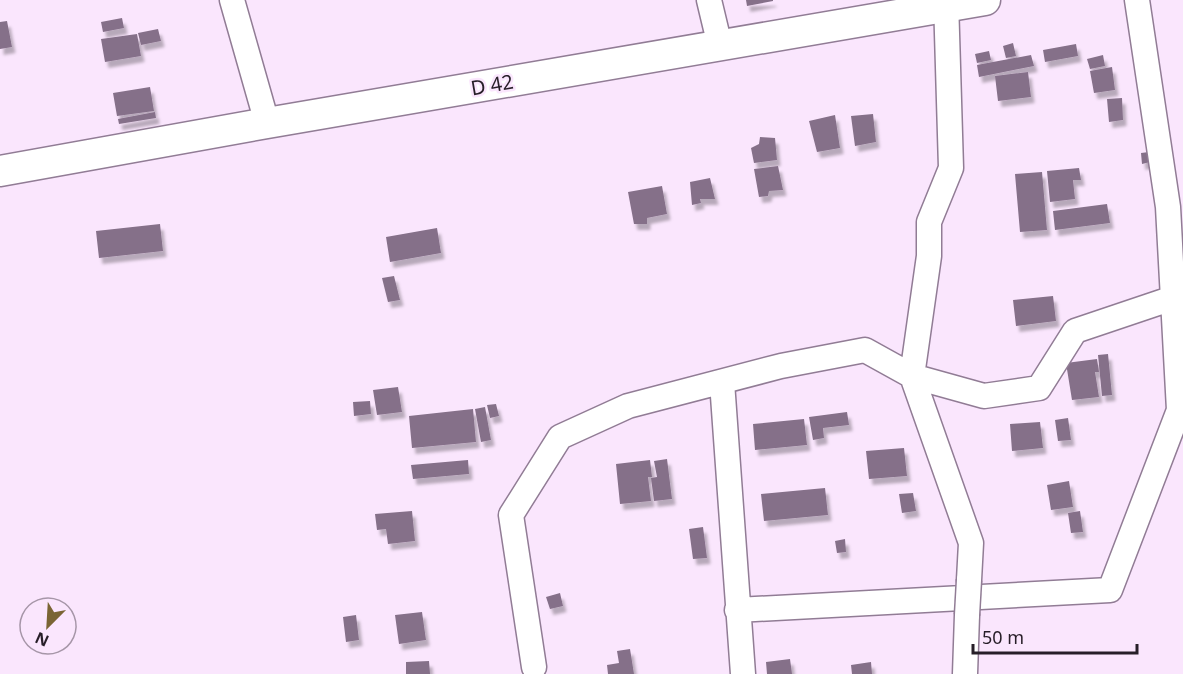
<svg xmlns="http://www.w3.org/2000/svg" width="1183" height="674" viewBox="0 0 1183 674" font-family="'Noto Sans',sans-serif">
<defs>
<filter id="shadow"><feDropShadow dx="3.5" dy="6" stdDeviation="1.5" flood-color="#0004"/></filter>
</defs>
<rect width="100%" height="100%" fill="#fae6fd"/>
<!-- building -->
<path fill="#857089" filter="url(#shadow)" d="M 746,0 L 773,0 L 773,1 L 747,6 Z
M 122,18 L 124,28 L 103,32 L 101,22 Z
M 7,21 L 12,47 L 0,49 L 0,22 Z
M 158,29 L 161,41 L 141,45 L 138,33 Z
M 137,34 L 141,56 L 105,62 L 101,39 Z
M 1013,43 L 1016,56 L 1006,58 L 1003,46 Z
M 1076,44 L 1078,56 L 1045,62 L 1043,50 Z
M 989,51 L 991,60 L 977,63 L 975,54 Z
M 1031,55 L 1034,66 L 979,77 L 977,65 Z
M 1103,55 L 1105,66 L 1090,69 L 1087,59 Z
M 1112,67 L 1115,90 L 1094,93 L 1090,71 Z
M 1028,72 L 1031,97 L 998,101 L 995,76 Z
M 150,87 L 154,111 L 117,116 L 113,93 Z
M 1122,98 L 1123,120 L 1109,122 L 1107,99 Z
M 155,112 L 156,118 L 119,124 L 118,119 Z
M 873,114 L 876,142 L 855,146 L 851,116 Z
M 835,115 L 840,148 L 817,152 L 809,121 Z
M 760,137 L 775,138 L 777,160 L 754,163 L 751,148 L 759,144 Z
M 1149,152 L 1150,162 L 1142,164 L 1141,153 Z
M 778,166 L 783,190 L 769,191 L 768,196 L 759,197 L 754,169 Z
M 1079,168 L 1081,180 L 1073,180 L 1075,199 L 1050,202 L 1047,171 Z
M 1042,172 L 1047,230 L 1020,232 L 1015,174 Z
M 710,178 L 715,199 L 700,199 L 701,203 L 692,205 L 690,182 Z
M 662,186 L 667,214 L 647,218 L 647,224 L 634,224 L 628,192 Z
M 1107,204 L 1110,223 L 1055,230 L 1053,211 Z
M 160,224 L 163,251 L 99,258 L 96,231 Z
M 437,228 L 441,253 L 390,262 L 386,237 Z
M 394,276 L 400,300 L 388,302 L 382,278 Z
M 1053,296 L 1056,321 L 1016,326 L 1013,300 Z
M 1108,354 L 1112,395 L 1102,396 L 1098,355 Z
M 1097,359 L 1099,372 L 1095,372 L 1099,397 L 1072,400 L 1066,363 Z
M 398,387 L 402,412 L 377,415 L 373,390 Z
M 370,401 L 371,414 L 354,416 L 353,402 Z
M 496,404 L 499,416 L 490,418 L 487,405 Z
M 485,407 L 491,440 L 481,442 L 475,409 Z
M 473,409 L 476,442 L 412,448 L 409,416 Z
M 847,412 L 849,425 L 823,428 L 824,438 L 813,440 L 809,417 Z
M 1068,418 L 1071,440 L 1058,441 L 1055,420 Z
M 804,419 L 807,445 L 755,450 L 753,424 Z
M 1040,422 L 1043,448 L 1012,451 L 1010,424 Z
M 904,448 L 907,476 L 869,479 L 866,451 Z
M 667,459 L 672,499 L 654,501 L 651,478 L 657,477 L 654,461 Z
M 468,460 L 469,474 L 413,479 L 411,465 Z
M 650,460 L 652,477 L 648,477 L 651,501 L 620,504 L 616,464 Z
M 1069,481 L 1073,507 L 1051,510 L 1047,485 Z
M 825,488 L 828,515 L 764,521 L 761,494 Z
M 913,493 L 916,511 L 902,513 L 899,494 Z
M 412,511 L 415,541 L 388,544 L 386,529 L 377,530 L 375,514 Z
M 1080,511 L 1083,532 L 1071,533 L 1068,513 Z
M 703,527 L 707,558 L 693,559 L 689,529 Z
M 845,539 L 846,552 L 837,553 L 835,541 Z
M 560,593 L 563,606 L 550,609 L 546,597 Z
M 422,612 L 426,640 L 399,644 L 395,615 Z
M 356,615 L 359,640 L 346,642 L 343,617 Z
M 630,649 L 634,674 L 608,674 L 607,665 L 619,663 L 617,651 Z
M 790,659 L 792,674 L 767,674 L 766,662 Z
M 429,661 L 430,674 L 406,674 L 406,662 Z
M 871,662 L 872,674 L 852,674 L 851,665 Z"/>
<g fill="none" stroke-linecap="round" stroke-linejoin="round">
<!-- minor casing -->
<g stroke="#917c95" stroke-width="27">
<path id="minor" d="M 232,0 L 267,123
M 709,0 L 720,46
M 946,0 L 951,168 L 929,222 L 929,256 L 912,376 L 971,543 L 969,580
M 722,382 L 743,674
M 737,610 L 1110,590 L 1179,410 L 1168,207 L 1137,0
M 534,667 L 511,515 L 560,437 L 628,406 L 781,366 L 865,350 L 912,376 L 984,396 L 1039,388 L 1075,331 L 1173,298
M 965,674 L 967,615"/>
</g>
<!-- tertiary casing -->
<g stroke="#917c95" stroke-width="33">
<path id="tertiary" d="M 0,171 L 267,123 L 985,0"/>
</g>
<!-- minor -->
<use href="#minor" stroke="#fff" stroke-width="24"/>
<!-- tertiary -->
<use href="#tertiary" stroke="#fff" stroke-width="30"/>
<!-- minor-bridge casing -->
<g stroke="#917c95" stroke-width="27" stroke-linecap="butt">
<path id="minor-bridge" d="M 967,615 L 969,580"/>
</g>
<!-- minor-bridge -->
<use href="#minor-bridge" stroke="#fff" stroke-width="24"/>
</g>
<g text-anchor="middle" stroke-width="5" stroke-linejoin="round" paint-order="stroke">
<!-- street labels -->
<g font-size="20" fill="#271e28" stroke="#fae6fd">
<text transform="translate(492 85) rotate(-10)" y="7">D 42</text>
</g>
</g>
<!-- north arrow -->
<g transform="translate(48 626) rotate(204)"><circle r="28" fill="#fae6fd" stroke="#a696a8" stroke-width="1.5"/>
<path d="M0-4.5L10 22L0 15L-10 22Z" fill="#7a6434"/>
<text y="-9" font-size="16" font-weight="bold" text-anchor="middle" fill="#271e28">N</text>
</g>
<!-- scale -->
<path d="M973 644v9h164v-9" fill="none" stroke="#271e28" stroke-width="3"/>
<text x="982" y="644" font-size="18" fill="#271e28" stroke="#fae6fd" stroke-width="4.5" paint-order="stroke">50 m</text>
</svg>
